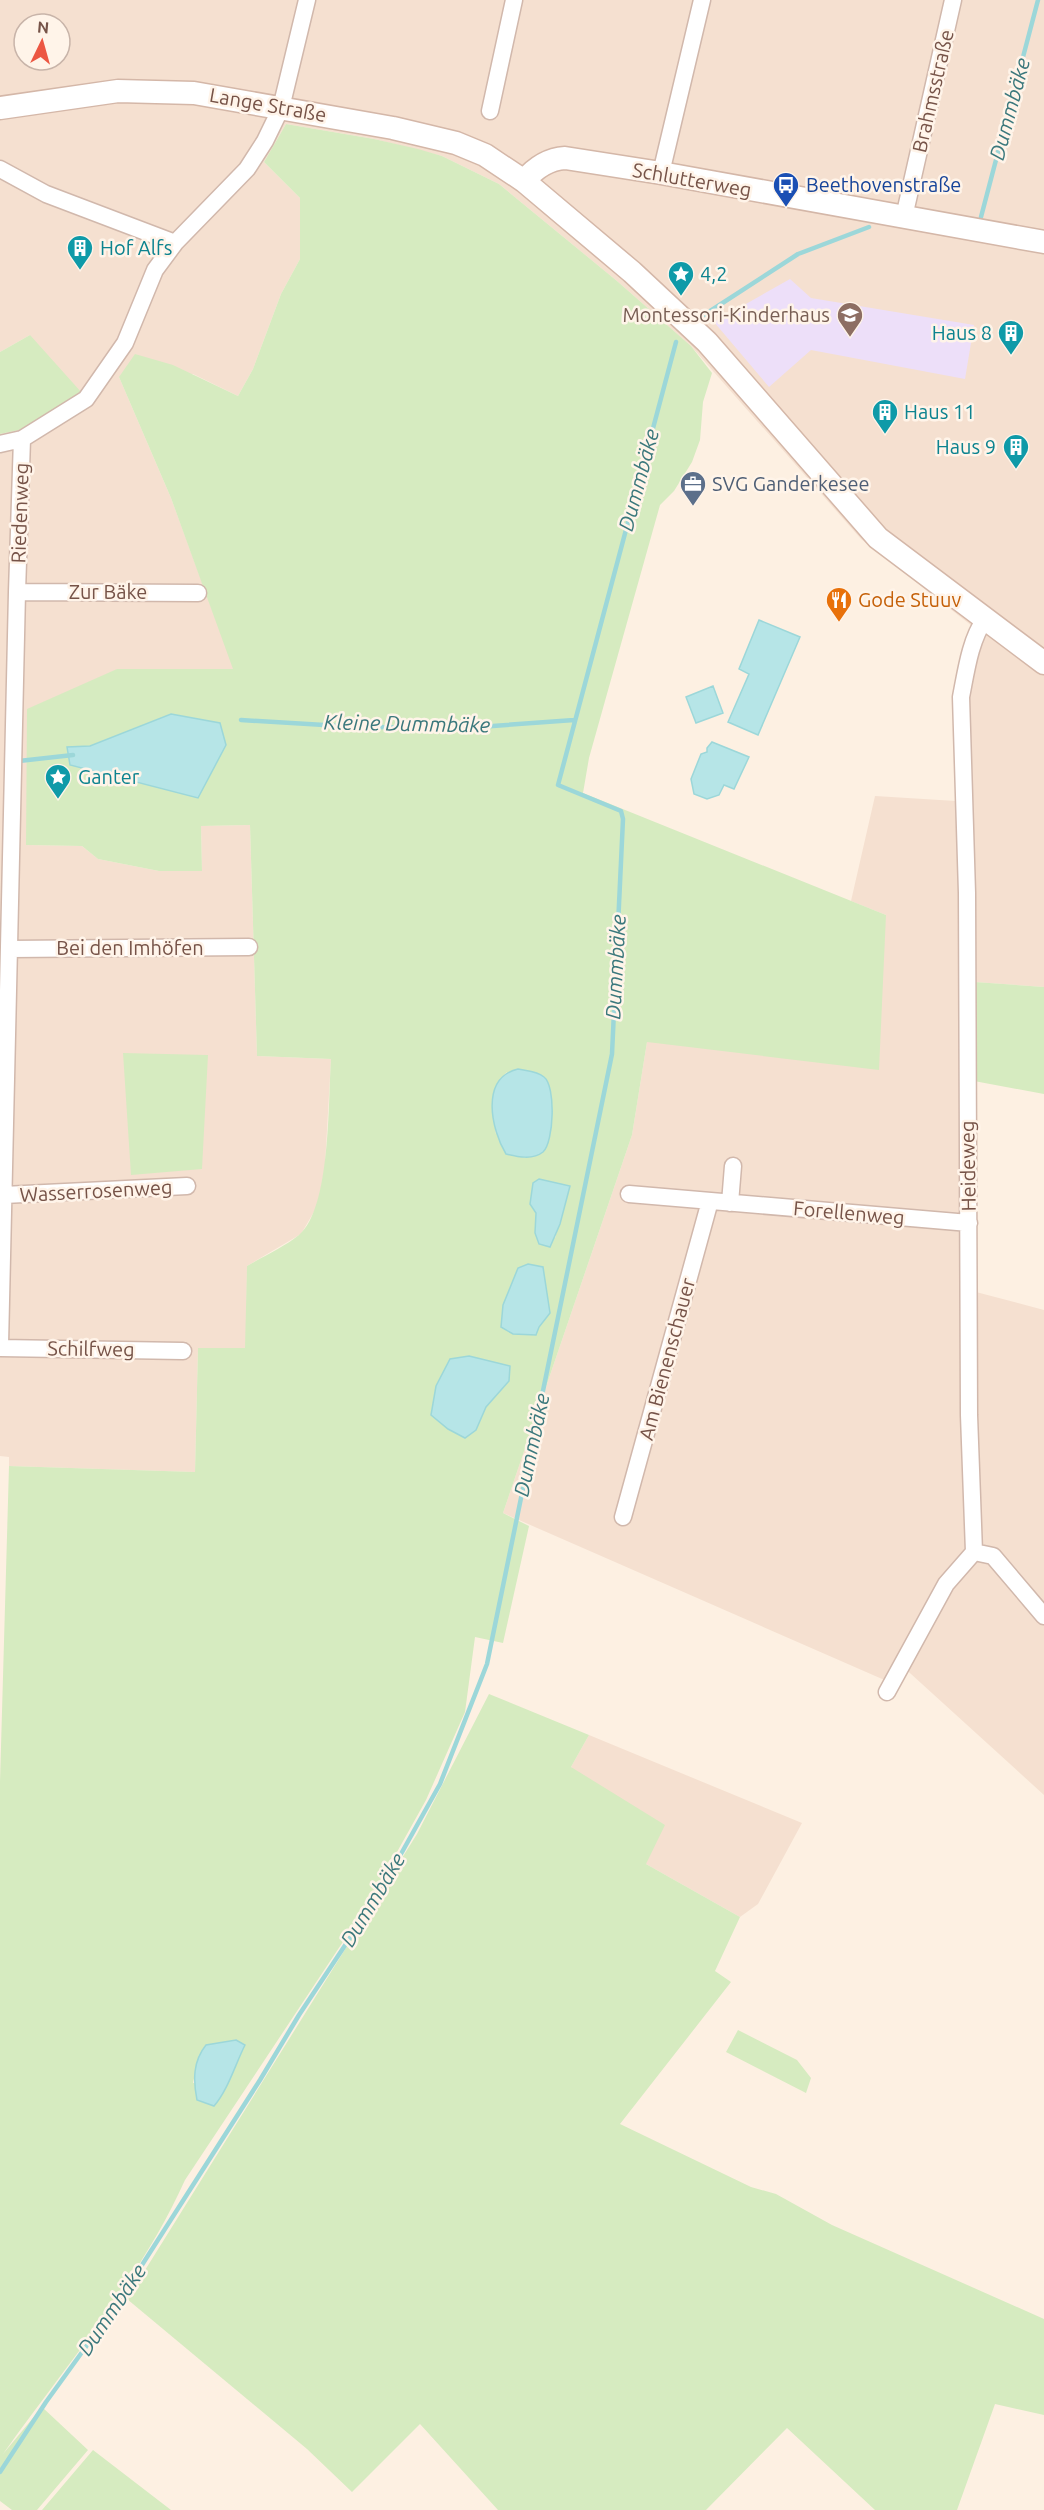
<svg xmlns="http://www.w3.org/2000/svg" width="1044" height="2510" viewBox="0 0 1044 2510" font-family="Ubuntu,sans-serif">
<rect width="100%" height="100%" fill="#fdf0e2"/>
<!-- residential -->
<path fill="#f5e0d0" fill-rule="evenodd" d="M 0,0 L 1044,0 L 1044,987 L 975,982 L 976,1292 L 1044,1310 L 1044,1795 L 900,1664 L 889,1682 L 503,1513 L 632,1135 L 647,1042 L 886,915 L 851,901 L 875,796 L 956,801 L 972,626 L 861,539 L 691,346 L 617,281 L 499,184 L 442,156 L 374,139 L 286,124 L 264,162 L 300,198 L 300,259 L 281,294 L 253,369 L 238,396 L 193,374 L 119,377 L 171,498 L 234,669 L 117,669 L 26,845 L 82,846 L 98,859 L 159,871 L 202,870 L 201,826 L 250,825 L 257,1056 L 331,1059 L 324,1183 L 318,1205 L 301,1234 L 247,1266 L 246,1348 L 198,1348 L 195,1472 L 9,1466 L 9,1457 L 0,1456 L 0,434 L 19,430 L 30,335 L 0,352 ZM 24,24 L 60,24 L 60,60 L 24,60 Z
M 589,1735 L 802,1823 L 758,1904 L 740,1917 L 646,1864 L 571,1767 Z"/>
<!-- education -->
<path fill="#eddff9" d="M 790,279 L 811,298 L 974,325 L 965,379 L 811,350 L 769,387 L 714,322 Z"/>
<!-- green -->
<path fill="#d6ebc0" fill-rule="evenodd" d="M 286,124 L 374,139 L 418,149 L 442,156 L 499,184 L 617,281 L 691,346 L 712,373 L 703,402 L 700,440 L 692,462 L 674,491 L 660,505 L 589,758 L 583,793 L 886,915 L 879,1070 L 647,1042 L 632,1135 L 503,1513 L 529,1526 L 503,1643 L 475,1637 L 465,1712 L 426,1800 L 368,1904 L 185,2180 C 140,2280 66,2365 3,2454 L 42,2407 L 88,2450 L 37,2510 L 12,2510 L 0,2501 L 0,1782 L 9,1466 L 195,1472 L 198,1348 L 245,1348 L 247,1266 C 264,1256 284,1247 299,1235 C 331,1208 328,1101 331,1059 L 257,1056 L 250,825 L 201,826 L 202,871 L 159,871 L 98,859 L 82,846 L 26,845 L 27,709 L 117,669 L 233,669 L 171,498 L 119,377 L 135,354 L 173,365 L 238,396 L 253,369 L 281,294 L 300,259 L 300,198 L 264,162 ZM 171,714 L 220,723 L 226,745 L 70,765 L 67,747 L 90,746 ZM 507,1072 L 496,1134 C 492,1110 488,1090 507,1072 ZM 570,1186 L 555,1238 L 535,1233 L 536,1213 ZM 443,1373 L 509,1381 L 486,1407 L 476,1430 L 436,1386 ZM 245,2045 L 228,2079 L 193,2083 L 199,2055 Z
M 30,335 L 82,393 L 19,430 L 0,434 L 0,352 Z
M 975,982 L 1044,987 L 1044,1094 L 974,1081 Z
M 123,1053 L 208,1055 L 202,1169 L 131,1175 Z
M 489,1694 L 589,1735 L 571,1767 L 665,1825 L 646,1864 L 740,1917 L 715,1971 L 731,1982 L 620,2124 L 751,2187 L 776,2194 L 832,2225 L 1044,2319 L 1044,2415 L 995,2404 L 957,2510 L 875,2510 L 787,2428 L 706,2510 L 498,2510 L 420,2424 L 352,2492 L 307,2449 L 127,2299 L 417,1834 Z
M 738,2030 L 797,2060 L 811,2078 L 806,2093 L 726,2052 Z
M 93,2450 L 171,2510 L 42,2510 Z"/>
<!-- water -->
<path fill="#b6e5e7" stroke="#9cd7d9" stroke-width="1.5" d="M 759,620 L 800,637 L 758,735 L 728,722 L 749,674 L 739,669 Z
M 713,686 L 723,713 L 696,723 L 686,697 Z
M 171,714 L 220,723 L 226,745 L 198,798 L 70,765 L 67,747 L 90,746 Z
M 712,742 L 749,757 L 734,789 L 724,785 L 719,795 L 707,799 L 694,794 L 691,779 L 701,754 L 707,752 L 707,748 Z
M 518,1069 C 527,1071 537,1071 544,1077 C 556,1086 554,1142 543,1152 C 533,1160 518,1157 506,1154 C 491,1129 480,1078 518,1069 Z
M 539,1179 L 570,1186 L 560,1224 L 550,1247 L 539,1244 L 535,1233 L 536,1213 L 530,1204 L 533,1183 Z
M 528,1264 L 543,1267 L 550,1313 L 539,1327 L 536,1335 L 513,1334 L 501,1327 L 503,1305 L 518,1268 Z
M 469,1356 L 510,1366 L 509,1381 L 486,1407 L 476,1430 L 465,1438 L 448,1429 L 431,1415 L 436,1386 L 450,1359 Z
M 236,2040 L 245,2045 C 235,2065 228,2090 214,2106 L 197,2100 C 193,2080 193,2061 206,2045 Z"/>
<g fill="none" stroke-linecap="round" stroke-linejoin="round">
<!-- stream -->
<path stroke="#9cd7d9" stroke-width="4.5" d="M 981,217 L 1038,0
M 704,315 L 798,254 L 869,227
M 241,720 L 341,726 L 452,729 L 574,720
M 19,761 L 73,755
M 0,2472 L 46,2402 L 119,2301 L 260,2080 L 299,2015 L 377,1897 L 440,1784 L 487,1664 L 612,1054 L 623,819 L 621,811 L 558,785 L 676,342"/>
<!-- street casing -->
<g stroke="#d1b8ac" stroke-width="19">
<path id="street" d="M 490,111 L 514,0
M 0,169 L 46,194 L 175,243
M 661,173 L 702,0
M 904,217 L 953,0
M 0,444 L 22,439 L 86,399 L 125,343 L 155,270 L 175,243 L 247,169 L 265,141 L 281,108 L 307,0
M 17,592 L 198,593
M 10,949 L 249,947
M 629,1194 L 969,1223
M 4,1195 L 187,1186
M 730,1203 L 733,1166
M 0,1345 L 17,592 L 22,439
M 0,1348 L 183,1351
M 623,1517 L 710,1201
M 974,1552 L 993,1556 L 1044,1616
M 887,1692 L 946,1584 L 974,1552 L 969,1415 L 967,893 L 961,697 C 966,672 970,640 985,619"/>
</g>
<!-- secondary casing -->
<g stroke="#d4b7a8" stroke-width="25">
<path id="secondary" d="M 0,108 L 118,91 L 194,93 L 393,128 L 456,143 L 485,155 L 524,181 L 632,272 L 707,342 L 878,538 L 1044,663
M 524,181 C 535,168 548,159 565,158 L 661,173 L 1044,242"/>
</g>
<!-- street -->
<use href="#street" stroke="#fff" stroke-width="16"/>
<!-- secondary -->
<use href="#secondary" stroke="#fff" stroke-width="22"/>
</g>
<!-- icons -->
<defs>
<g id="bus-pin" transform="scale(1.35)"><path d="M0 17L-7.5 6A9.5 9.5 0 1 1 7.5 6Z" fill="#1a4fb4" stroke="#fff4e9"/><path d="M-5-6H5V4H4V6H2V4H-2V6H-4V4H-5ZM-3.5-4V0h7V-4ZM-3.5 1.2v1.5H-2V1.2ZM2 1.2v1.5H3.5V1.2Z" fill="#fff"/></g>
<g id="building-pin" transform="scale(1.35)"><path d="M0 17L-7.5 6A9.5 9.5 0 1 1 7.5 6Z" fill="#0f9aa8" stroke="#fff4e9"/><path d="M-4-6H4V6H1V3H-1V6H-4ZM-2.5-4.3h1.7v1.8h-1.7ZM.8-4.3h1.7v1.8H.8ZM-2.5-1h1.7V.8h-1.7ZM.8-1h1.7V.8H.8Z" fill="#fff"/></g>
<g id="sight-pin" transform="scale(1.35)"><path d="M0 17L-7.5 6A9.5 9.5 0 1 1 7.5 6Z" fill="#0f9aa8" stroke="#fff4e9"/><path d="M0-6L1.8-2.2L6-1.7L2.9 1.2L3.7 5.4L0 3.3L-3.7 5.4L-2.9 1.2L-6-1.7L-1.8-2.2Z" fill="#fff"/></g>
<g id="school-pin" transform="scale(1.35)"><path d="M0 17L-7.5 6A9.5 9.5 0 1 1 7.5 6Z" fill="#8d6e63" stroke="#fff4e9"/><path d="M0-5L7-2L0 1L-7-2ZM-4 1L0 2.5L4 1V4Q0 6-4 4Z" fill="#fff"/></g>
<g id="office-pin" transform="scale(1.35)"><path d="M0 17L-7.5 6A9.5 9.5 0 1 1 7.5 6Z" fill="#5c6f8a" stroke="#fff4e9"/><path d="M-6-3h4V-5.5h4V-3h4V5H-6ZM-1-4.5V-3h2v-1.5ZM-6 0V1H6V0Z" fill="#fff"/></g>
<g id="restaurant-pin" transform="scale(1.35)"><path d="M0 17L-7.5 6A9.5 9.5 0 1 1 7.5 6Z" fill="#e8710a" stroke="#fff4e9"/><path d="M-5-6h1v4h1v-4h1v4h1v-4h1v5L-1.5 .5V6h-2V.5L-5-1ZM5-6V6H3V1.5H1.5Q1.5-4 5-6Z" fill="#fff"/></g>
</defs>
<g fill-rule="evenodd">
<use href="#bus-pin" x="786" y="185"/>
<use href="#building-pin" x="80" y="248"/>
<use href="#sight-pin" x="681" y="274"/>
<use href="#school-pin" x="850" y="315"/>
<use href="#building-pin" x="1011" y="333"/>
<use href="#building-pin" x="885" y="412"/>
<use href="#building-pin" x="1016" y="447"/>
<use href="#office-pin" x="693" y="484"/>
<use href="#restaurant-pin" x="839" y="600"/>
<use href="#sight-pin" x="58" y="777"/>
</g>
<g text-anchor="middle" stroke-width="5" stroke-linejoin="round" paint-order="stroke">
<!-- street labels -->
<g font-size="20" fill="#765348" stroke="#fff4e9">
<text transform="translate(933 91) rotate(-77)" y="7">Brahmsstraße</text>
<text transform="translate(268 105) rotate(10)" y="7">Lange Straße</text>
<text transform="translate(692 180) rotate(10)" y="7">Schlutterweg</text>
<text transform="translate(20 513) rotate(-88)" y="7">Riedenweg</text>
<text x="108" y="599">Zur Bäke</text>
<text x="130" y="955">Bei den Imhöfen</text>
<text transform="translate(968 1166) rotate(-91)" y="7">Heideweg</text>
<text transform="translate(96 1191) rotate(-3)" y="7">Wasserrosenweg</text>
<text transform="translate(849 1213) rotate(5)" y="7">Forellenweg</text>
<text transform="translate(91 1349) rotate(1)" y="7">Schilfweg</text>
<text transform="translate(667 1359) rotate(-75)" y="7">Am Bienenschauer</text>
</g>
<!-- transit labels -->
<g font-size="20" fill="#164399" stroke="#fff4e9" text-anchor="start">
<text x="806" y="192">Beethovenstraße</text>
</g>
<!-- culture labels -->
<g font-size="20" fill="#0d838f" stroke="#fff4e9" text-anchor="start">
<text x="100" y="255">Hof Alfs</text>
<text x="700" y="281">4,2</text>
<text x="992" y="340" text-anchor="end">Haus 8</text>
<text x="904" y="419">Haus 11</text>
<text x="996" y="454" text-anchor="end">Haus 9</text>
<text x="78" y="784">Ganter</text>
</g>
<!-- education labels -->
<g font-size="20" fill="#785e54" stroke="#fff4e9" text-anchor="end">
<text x="830" y="322">Montessori-Kinderhaus</text>
</g>
<!-- service labels -->
<g font-size="20" fill="#4e5e75" stroke="#fff4e9" text-anchor="start">
<text x="712" y="491">SVG Ganderkesee</text>
</g>
<!-- food labels -->
<g font-size="20" fill="#c56008" stroke="#fff4e9" text-anchor="start">
<text x="858" y="607">Gode Stuuv</text>
</g>
<!-- water labels -->
<g font-size="21" font-style="italic" fill="#3b787c" stroke="#fff4e9">
<text transform="translate(1010 109) rotate(-75)" y="7">Dummbäke</text>
<text transform="translate(639 480) rotate(-75)" y="7">Dummbäke</text>
<text transform="translate(407 724) rotate(1)" y="7">Kleine Dummbäke</text>
<text transform="translate(616 967) rotate(-87)" y="7">Dummbäke</text>
<text transform="translate(532 1445) rotate(-78)" y="7">Dummbäke</text>
<text transform="translate(373 1900) rotate(-59)" y="7">Dummbäke</text>
<text transform="translate(112 2310) rotate(-56)" y="7">Dummbäke</text>
</g>
</g>
<!-- north arrow -->
<g transform="translate(42 42) rotate(5)"><circle r="28" fill="#fff4e9" stroke="#c8b4a9" stroke-width="1.5"/>
<path d="M0-4.5L10 22L0 15L-10 22Z" fill="#ec5642"/>
<text y="-9" font-size="16" font-weight="bold" text-anchor="middle" fill="#765348">N</text>
</g>
</svg>
